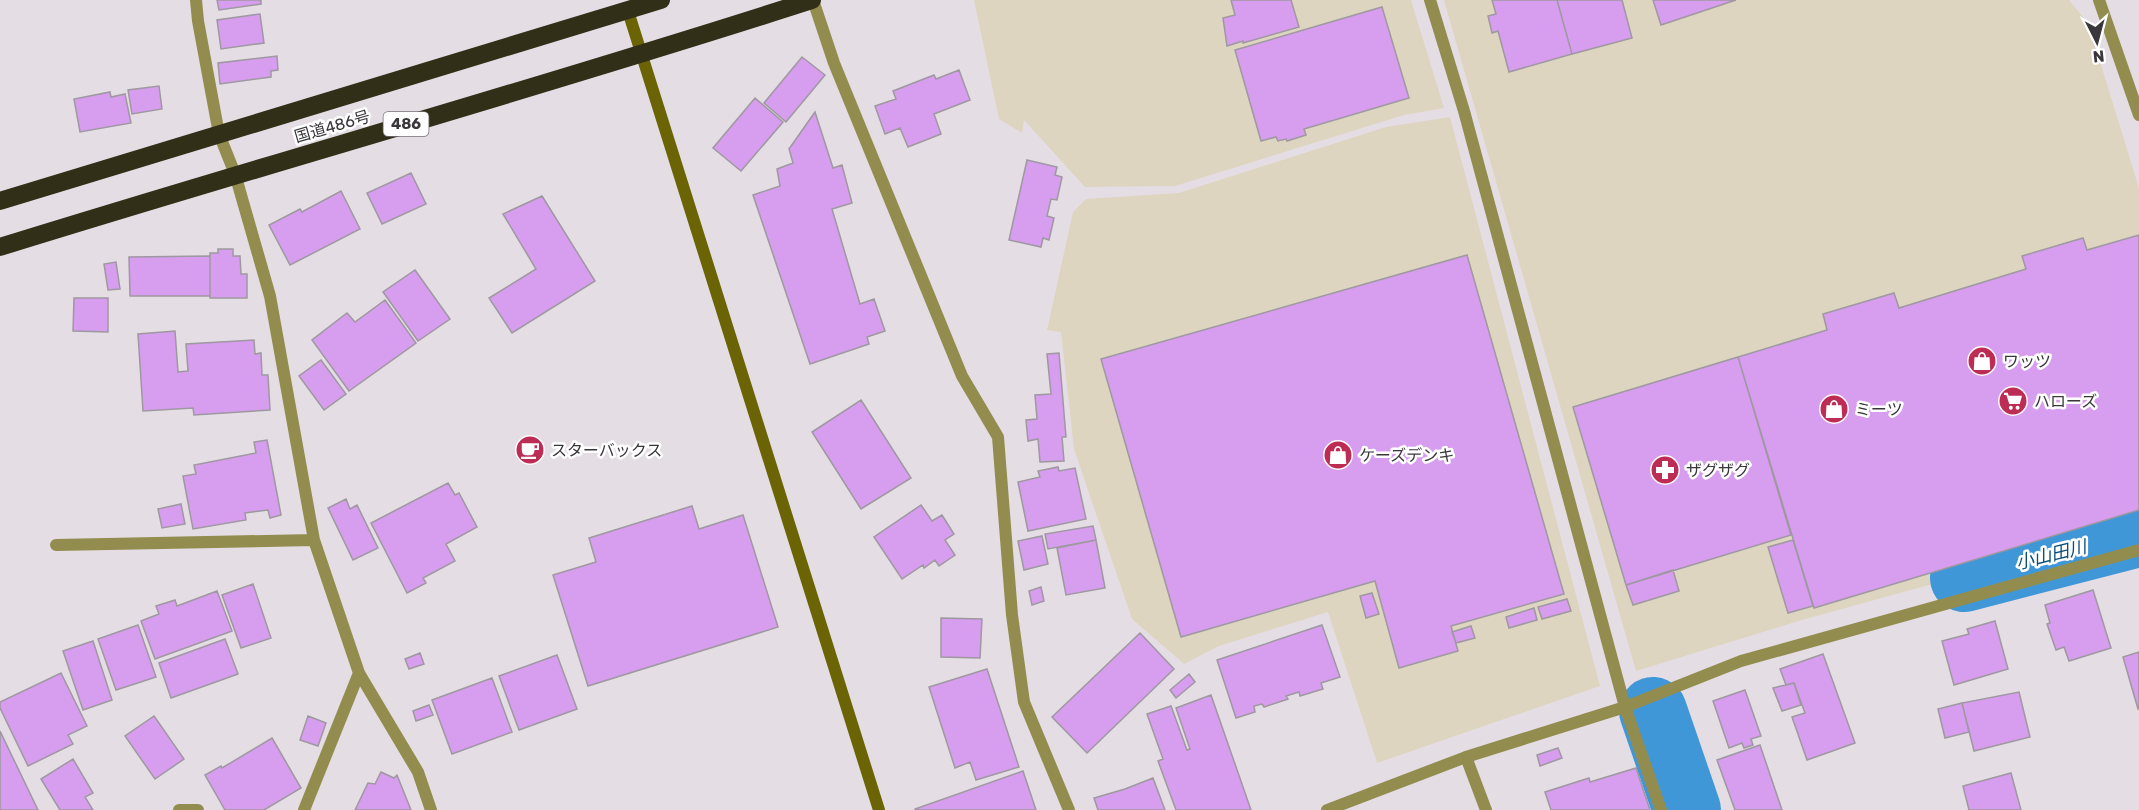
<svg xmlns="http://www.w3.org/2000/svg" width="2139" height="810" viewBox="0 0 2139 810" font-family="Rubik,'Noto Sans JP',sans-serif">
<rect width="100%" height="100%" fill="#e5dde4"/>
<!-- commercial -->
<path fill="#ded5c0" d="M 974,0 L 1411,0 L 1444,108 L 1404,115 L 1175,186 L 1085,187 L 1024,120 L 1022,133 L 999,119 Z
M 1444,0 L 2069,0 L 2088,23 L 2139,188 L 2139,527 L 1802,620 L 1636,671 Z
M 1450,117 L 1600,686 L 1377,763 L 1328,612 L 1219,646 L 1184,664 L 1132,619 L 1074,449 L 1061,332 L 1047,330 L 1073,212 L 1086,199 L 1179,193 L 1386,127 Z"/>
<g fill="none" stroke-linecap="round" stroke-linejoin="round">
<!-- river -->
<path stroke="#4097d8" stroke-width="68" d="M 1964,578 L 2139,533
M 1653,711 L 1687,810"/>
</g>
<!-- building -->
<path fill="#d79dee" stroke="#9e98a0" stroke-width="1.5" d="M 217,0 L 261,0 L 261,4 L 219,10 Z
M 1231,0 L 1291,0 L 1299,27 L 1243,43 L 1243,41 L 1227,46 L 1223,18 L 1235,15 Z
M 1492,0 L 1557,0 L 1572,54 L 1509,72 L 1498,31 L 1492,33 L 1488,16 L 1496,14 Z
M 1557,0 L 1622,0 L 1632,38 L 1572,54 Z
M 1653,0 L 1736,0 L 1661,25 Z
M 1382,7 L 1409,98 L 1304,129 L 1306,135 L 1287,141 L 1286,139 L 1278,141 L 1276,137 L 1261,141 L 1235,50 Z
M 260,14 L 264,43 L 221,49 L 217,20 Z
M 277,56 L 278,70 L 271,71 L 271,77 L 220,84 L 218,63 Z
M 802,57 L 825,75 L 786,122 L 764,103 Z
M 959,70 L 970,100 L 934,114 L 941,134 L 908,147 L 900,128 L 885,134 L 875,106 L 896,99 L 893,91 L 934,75 L 936,79 Z
M 159,86 L 162,109 L 132,114 L 128,90 Z
M 110,92 L 111,97 L 125,94 L 131,123 L 80,132 L 74,99 Z
M 755,98 L 783,122 L 741,171 L 713,148 Z
M 815,112 L 833,168 L 842,165 L 852,203 L 832,209 L 860,304 L 874,299 L 885,331 L 867,337 L 869,344 L 810,364 L 753,195 L 780,186 L 777,169 L 793,163 L 789,149 Z
M 1027,160 L 1057,167 L 1055,175 L 1062,177 L 1057,200 L 1051,199 L 1047,216 L 1054,218 L 1049,240 L 1043,238 L 1041,247 L 1009,240 Z
M 411,173 L 426,204 L 382,224 L 367,193 Z
M 341,191 L 360,229 L 290,265 L 269,225 L 300,209 L 302,212 Z
M 542,196 L 595,281 L 512,333 L 489,298 L 536,269 L 503,214 Z
M 2139,235 L 2139,510 L 1814,608 L 1738,357 L 1827,330 L 1823,314 L 1894,293 L 1899,308 L 2026,269 L 2022,256 L 2083,238 L 2087,250 Z
M 218,249 L 233,249 L 233,256 L 240,256 L 241,274 L 247,274 L 247,298 L 210,298 L 210,253 L 218,253 Z
M 1467,255 L 1564,594 L 1451,626 L 1458,651 L 1399,668 L 1375,581 L 1181,637 L 1101,359 Z
M 210,256 L 210,296 L 130,296 L 129,257 Z
M 116,262 L 120,289 L 108,290 L 104,264 Z
M 415,270 L 450,319 L 418,341 L 383,292 Z
M 74,298 L 108,298 L 108,332 L 73,331 Z
M 385,300 L 416,343 L 349,391 L 312,340 L 347,313 L 355,322 Z
M 175,331 L 178,372 L 188,371 L 186,344 L 254,340 L 255,354 L 261,353 L 262,375 L 268,375 L 270,410 L 194,415 L 193,408 L 143,411 L 138,334 Z
M 1059,353 L 1066,437 L 1062,437 L 1064,461 L 1040,462 L 1038,439 L 1028,441 L 1026,420 L 1037,419 L 1035,395 L 1051,394 L 1047,354 Z
M 1738,357 L 1791,535 L 1626,585 L 1573,407 Z
M 321,360 L 346,394 L 324,410 L 299,376 Z
M 861,400 L 911,478 L 861,509 L 812,432 Z
M 267,440 L 281,515 L 270,518 L 268,510 L 245,513 L 246,520 L 193,529 L 183,476 L 196,474 L 194,465 L 256,453 L 254,442 Z
M 1058,467 L 1059,471 L 1075,468 L 1086,519 L 1028,531 L 1018,482 L 1040,477 L 1038,471 Z
M 448,483 L 455,495 L 459,493 L 477,527 L 446,544 L 455,561 L 423,578 L 426,583 L 407,593 L 371,523 Z
M 346,499 L 350,509 L 357,505 L 378,548 L 353,560 L 328,508 Z
M 181,504 L 185,524 L 162,528 L 158,509 Z
M 921,505 L 932,521 L 942,515 L 954,534 L 945,540 L 955,555 L 939,566 L 935,560 L 924,568 L 923,565 L 902,579 L 874,537 Z
M 692,506 L 699,529 L 743,515 L 778,627 L 588,686 L 553,575 L 596,562 L 589,538 Z
M 1093,526 L 1096,540 L 1048,549 L 1045,534 Z
M 1042,536 L 1048,564 L 1024,570 L 1018,541 Z
M 1096,540 L 1105,588 L 1066,595 L 1057,548 Z
M 1793,540 L 1813,606 L 1788,613 L 1768,547 Z
M 1673,570 L 1679,591 L 1633,605 L 1626,585 Z
M 253,584 L 271,638 L 241,648 L 222,595 Z
M 1041,587 L 1044,601 L 1032,605 L 1029,591 Z
M 2093,590 L 2111,648 L 2069,661 L 2064,647 L 2056,650 L 2047,624 L 2050,623 L 2045,605 Z
M 217,591 L 232,631 L 155,659 L 141,621 L 159,614 L 156,606 L 175,600 L 177,606 Z
M 1372,593 L 1379,614 L 1366,618 L 1360,596 Z
M 1567,599 L 1571,611 L 1542,619 L 1538,607 Z
M 1534,608 L 1537,620 L 1509,628 L 1506,617 Z
M 941,618 L 982,619 L 980,658 L 941,657 Z
M 1995,621 L 2008,669 L 1954,685 L 1942,641 L 1969,634 L 1967,629 Z
M 138,625 L 156,677 L 116,690 L 98,639 Z
M 1322,625 L 1340,677 L 1321,683 L 1323,689 L 1300,696 L 1299,692 L 1286,696 L 1288,699 L 1264,707 L 1262,704 L 1254,706 L 1255,712 L 1236,718 L 1217,660 Z
M 1471,626 L 1475,638 L 1456,643 L 1452,632 Z
M 1140,633 L 1174,669 L 1087,753 L 1052,717 Z
M 225,639 L 238,674 L 171,698 L 159,663 Z
M 93,641 L 112,700 L 83,710 L 63,651 Z
M 2139,652 L 2139,708 L 2138,709 L 2123,657 Z
M 420,653 L 424,664 L 409,669 L 405,659 Z
M 1823,654 L 1855,743 L 1807,760 L 1792,717 L 1805,713 L 1794,683 L 1786,685 L 1780,669 Z
M 557,655 L 577,709 L 519,730 L 499,676 Z
M 987,669 L 1019,767 L 976,780 L 970,762 L 955,768 L 929,687 Z
M 61,673 L 87,726 L 68,735 L 73,744 L 28,766 L 0,708 L 0,702 Z
M 1189,674 L 1195,682 L 1176,698 L 1170,690 Z
M 492,678 L 512,732 L 452,754 L 432,700 Z
M 1794,683 L 1801,705 L 1782,711 L 1773,688 Z
M 1745,690 L 1761,736 L 1751,739 L 1753,745 L 1744,748 L 1742,743 L 1729,748 L 1713,701 Z
M 2019,692 L 2030,737 L 1974,751 L 1962,703 Z
M 1211,695 L 1251,810 L 1176,810 L 1158,761 L 1163,759 L 1147,714 L 1171,706 L 1187,750 L 1190,749 L 1176,708 Z
M 1962,703 L 1969,732 L 1945,738 L 1938,709 Z
M 429,705 L 433,715 L 416,721 L 413,711 Z
M 154,716 L 184,759 L 155,779 L 125,736 Z
M 308,716 L 326,723 L 318,746 L 300,740 Z
M 0,731 L 38,810 L 0,810 Z
M 272,738 L 301,788 L 264,810 L 225,810 L 205,775 L 221,766 L 222,768 Z
M 1760,745 L 1782,810 L 1735,810 L 1717,760 Z
M 1558,748 L 1562,758 L 1540,766 L 1537,755 Z
M 73,759 L 93,793 L 85,797 L 93,810 L 60,810 L 41,779 Z
M 1636,768 L 1650,810 L 1551,810 L 1545,792 L 1589,778 L 1590,782 Z
M 1023,771 L 1036,810 L 915,810 L 915,809 Z
M 381,772 L 394,778 L 397,775 L 411,810 L 355,810 L 368,783 L 375,784 Z
M 2011,773 L 2021,810 L 1969,810 L 1963,786 Z
M 1153,778 L 1165,810 L 1098,810 L 1094,798 L 1125,789 Z"/>
<g fill="none" stroke-linecap="round" stroke-linejoin="round">
<!-- lane -->
<path stroke="#928d4e" stroke-width="12" d="M 1466,757 L 1486,810"/>
<!-- street -->
<path stroke="#928d4e" stroke-width="12" d="M 196,0 L 198,21 L 219,134 L 235,174 L 270,296 L 314,540 L 359,673 L 418,772 L 431,810
M 813,0 L 834,63 L 962,376 L 998,437 L 1012,615 L 1024,702 L 1069,810
M 1430,0 L 1464,111 L 1625,707 L 1661,810
M 2099,0 L 2139,115
M 56,545 L 314,540
M 179,810 L 198,810
M 304,810 L 359,673
M 1327,810 L 1466,757 L 1625,707 L 1741,661 L 2139,550"/>
<!-- secondary -->
<path stroke="#6b6405" stroke-width="12" d="M 628,11 L 879,810"/>
<!-- highway -->
<path stroke="#312f18" stroke-width="18" d="M 0,201 L 661,0
M 0,247 C 270,163 543,87 812,0"/>
</g>
<!-- icons -->
<defs>
<g id="shop-disc" transform="scale(1.5)"><circle r="9.5" fill="#bc2c54" stroke="#fff"/><path d="M-5-2.5h2.3a2.7 3.5 0 0 1 5.4 0H5L5.5 6h-11ZM-1.5-2.5h3a1.5 2.3 0 0 0-3 0Z" fill="#fff"/></g>
<g id="supermarket-disc" transform="scale(1.5)"><circle r="9.5" fill="#bc2c54" stroke="#fff"/><path d="M-6-5.5h2.5l.6 2H6L4.5 2H-2.5L-4.4-4H-6ZM-1.5 3.2a1.3 1.3 0 1 0 .1 0ZM3 3.2a1.3 1.3 0 1 0 .1 0Z" fill="#fff"/></g>
<g id="cafe-disc" transform="scale(1.5)"><circle r="9.5" fill="#bc2c54" stroke="#fff"/><path d="M-5.5-4.5H6V0H3Q3 3.5 0 3.5H-2.5Q-5.5 3.5-5.5 0ZM3-3.2v2h1.7v-2ZM-6 4.5H4V6H-6Z" fill="#fff"/></g>
<g id="pharmacy-disc" transform="scale(1.5)"><circle r="9.5" fill="#bc2c54" stroke="#fff"/><path d="M-2-6h4v4h4v4h-4v4h-4v-4h-4v-4h4Z" fill="#fff"/></g>
</defs>
<g fill-rule="evenodd">
<use href="#shop-disc" x="1982" y="361"/>
<use href="#supermarket-disc" x="2013" y="401"/>
<use href="#shop-disc" x="1834" y="409"/>
<use href="#cafe-disc" x="530" y="450"/>
<use href="#shop-disc" x="1338" y="455"/>
<use href="#pharmacy-disc" x="1665" y="470"/>
</g>
<g text-anchor="middle" stroke-width="5" stroke-linejoin="round" paint-order="stroke">
<!-- shield labels -->
<rect fill="#fff" stroke="#757375" stroke-width="1.5" x="383.5" y="112" width="45" height="24" rx="4.5"/>
<g font-size="15" font-weight="bold" fill="#3a373a">
<text x="406" y="129">486</text>
</g>
<!-- street labels -->
<g font-size="16" fill="#3a373a" stroke="#fff">
<text transform="translate(332 126) rotate(-16)" y="6">国道486号</text>
</g>
<!-- poi labels -->
<g font-size="16" fill="#3a373a" stroke="#fff" text-anchor="start">
<text x="2003" y="367">ワッツ</text>
<text x="2034" y="407">ハローズ</text>
<text x="1855" y="415">ミーツ</text>
<text x="551" y="456">スターバックス</text>
<text x="1359" y="461">ケーズデンキ</text>
<text x="1686" y="476">ザグザグ</text>
</g>
<!-- water labels -->
<g font-size="18" font-style="italic" fill="#0b4e79" stroke="#fff">
<text transform="translate(2051 555) rotate(-14)" y="6">小山田川</text>
</g>
</g>
<!-- north arrow -->
<g transform="translate(2097 42) rotate(174)" stroke="#ffffff" stroke-width="4.5" paint-order="stroke">
<path d="M0-4.5L10 22L0 15L-10 22Z" fill="#3a373a"/>
<text y="-9" font-size="16" font-weight="bold" text-anchor="middle" fill="#3a373a">N</text>
</g>
</svg>
